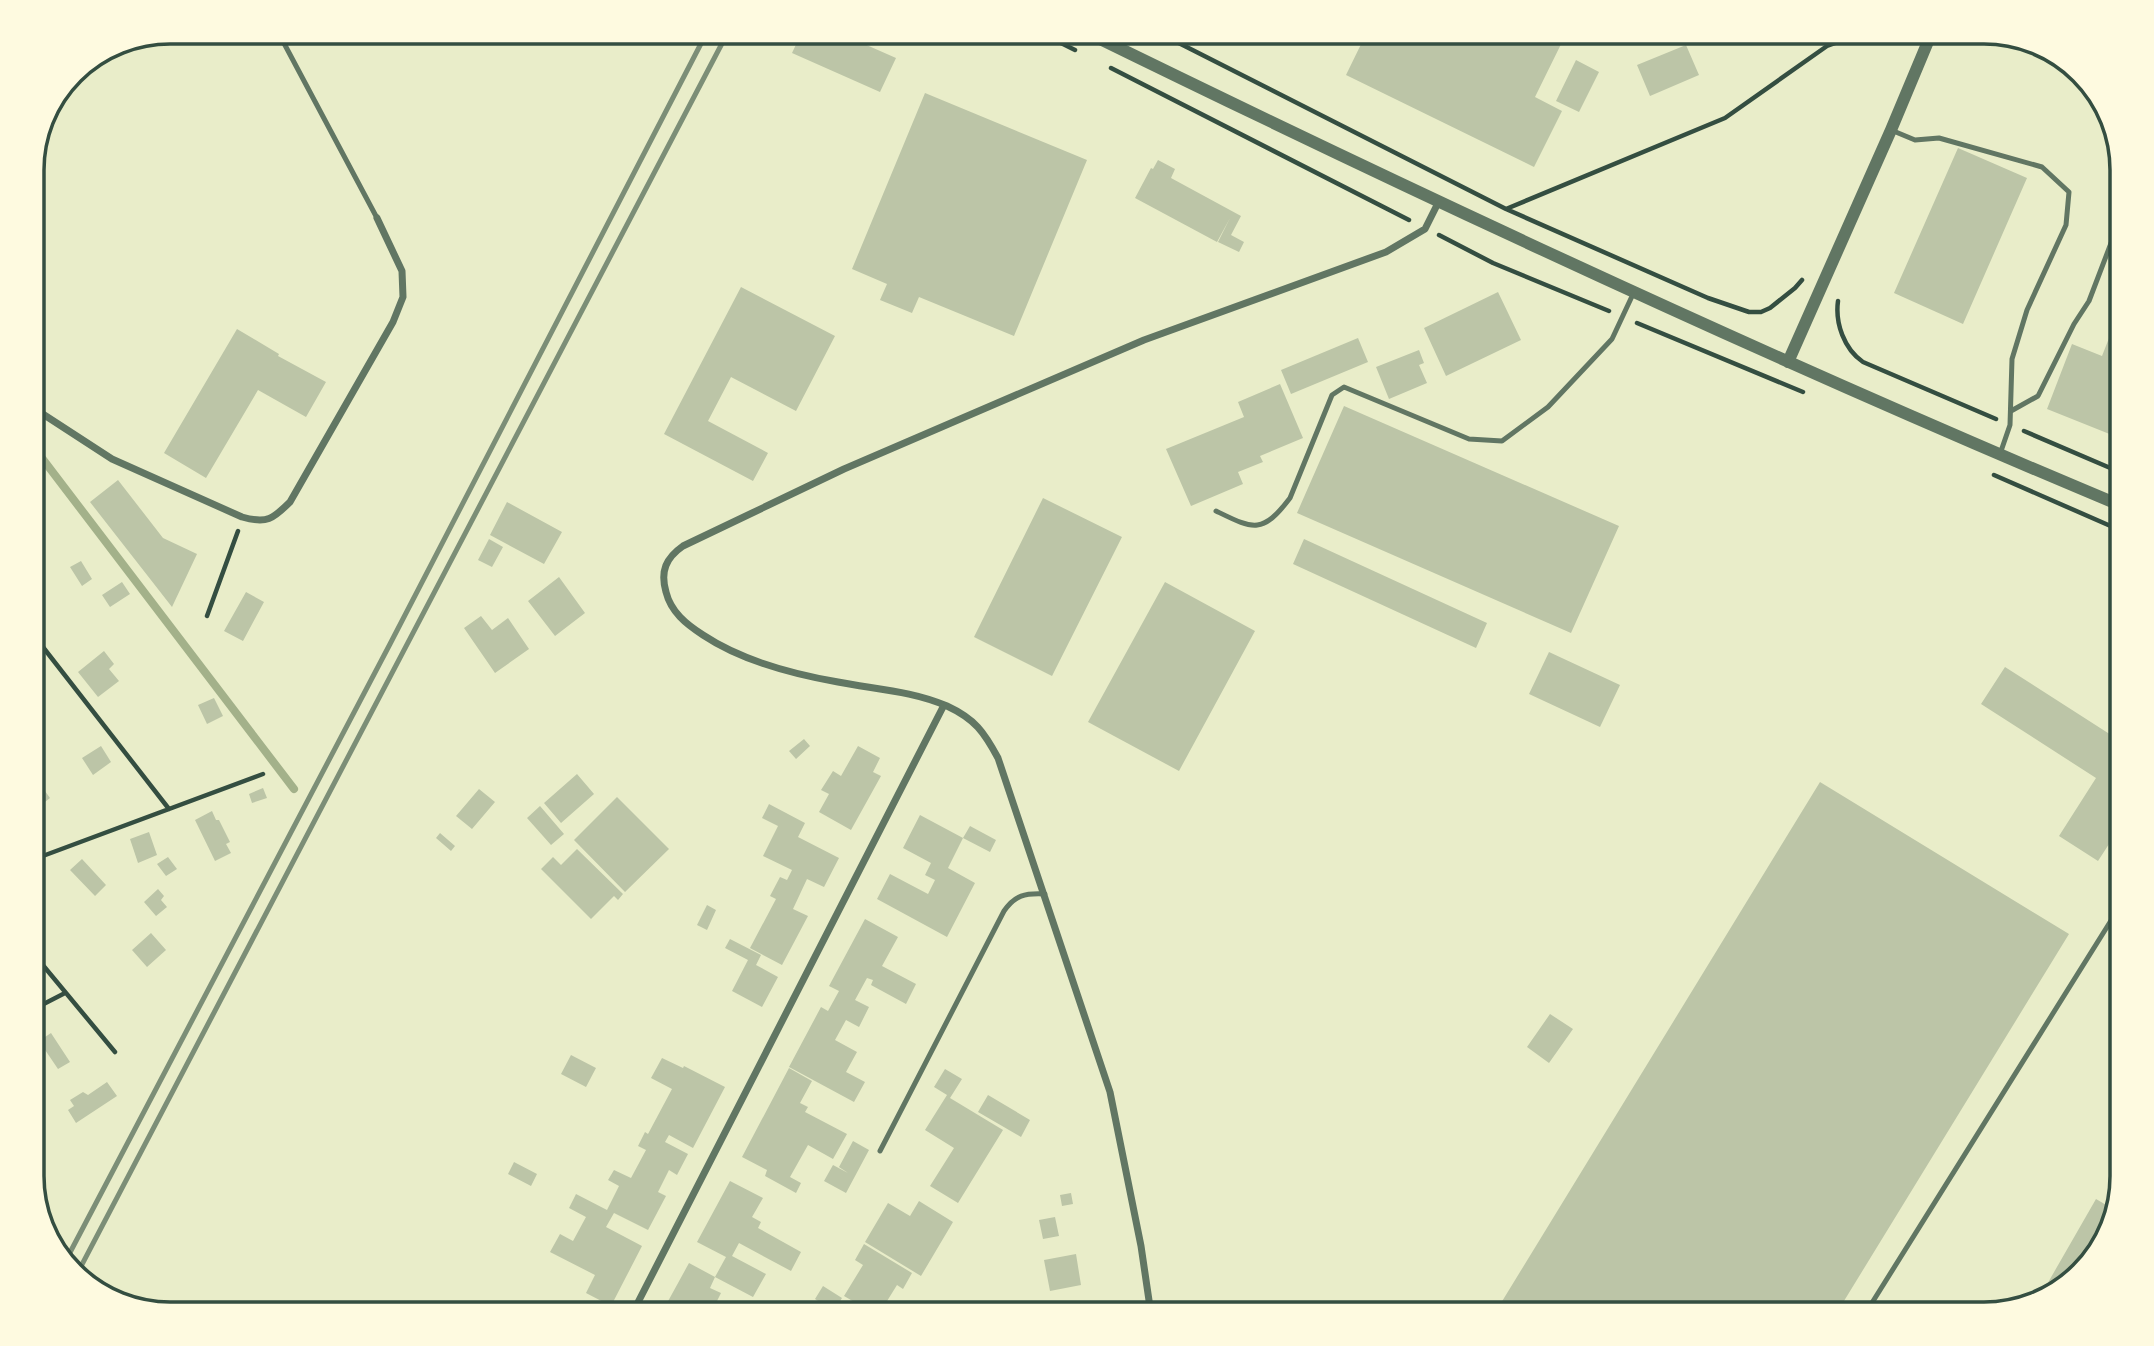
<svg xmlns="http://www.w3.org/2000/svg" width="2154" height="1346" viewBox="0 0 2154 1346" font-family="Montserrat,sans-serif">
<rect width="100%" height="100%" fill="#e9edc9"/>
<g fill="none" stroke-linecap="round" stroke-linejoin="round">
<!-- stream -->
<path stroke="#a3b18a" stroke-width="8" d="M 32,445 L 294,789"/>
</g>
<!-- building -->
<path fill="#bcc5a7" d="M 802,32 L 837,32 L 896,58 L 880,92 L 792,53 Z
M 1367,32 L 1567,32 L 1535,97 L 1562,111 L 1534,167 L 1346,75 Z
M 1686,45 L 1699,75 L 1650,96 L 1637,65 Z
M 1576,60 L 1599,72 L 1579,112 L 1556,101 Z
M 925,93 L 1087,160 L 1014,336 L 919,297 L 912,313 L 880,300 L 887,284 L 852,269 Z
M 1958,148 L 2027,178 L 1963,324 L 1894,293 Z
M 1158,160 L 1175,169 L 1171,178 L 1241,216 L 1231,235 L 1244,242 L 1239,252 L 1218,242 L 1230,218 L 1217,242 L 1135,198 L 1151,168 L 1153,169 Z
M 741,287 L 835,336 L 796,411 L 731,377 L 708,421 L 768,453 L 753,481 L 664,434 Z
M 1498,292 L 1521,340 L 1446,376 L 1424,328 Z
M 2122,305 L 2122,439 L 2047,409 L 2072,344 L 2102,356 Z
M 237,329 L 279,354 L 278,356 L 326,382 L 306,417 L 258,390 L 206,478 L 164,453 Z
M 1358,338 L 1368,362 L 1291,394 L 1281,370 Z
M 1419,350 L 1424,363 L 1419,365 L 1427,383 L 1389,399 L 1376,367 Z
M 1280,384 L 1303,438 L 1260,456 L 1263,462 L 1238,472 L 1243,484 L 1191,506 L 1166,449 L 1244,417 L 1238,402 Z
M 1344,406 L 1619,526 L 1571,633 L 1297,513 Z
M 118,480 L 163,538 L 197,554 L 172,607 L 90,502 Z
M 1043,498 L 1122,537 L 1052,676 L 974,637 Z
M 507,502 L 562,532 L 544,564 L 490,535 Z
M 489,539 L 503,547 L 492,567 L 478,560 Z
M 1304,539 L 1487,623 L 1476,648 L 1293,564 Z
M 81,561 L 92,579 L 82,586 L 70,567 Z
M 559,577 L 585,613 L 555,636 L 528,601 Z
M 122,582 L 130,594 L 110,607 L 102,595 Z
M 1165,582 L 1255,631 L 1179,771 L 1088,722 Z
M 246,592 L 264,602 L 243,641 L 224,631 Z
M 481,616 L 492,630 L 508,618 L 529,649 L 495,673 L 464,628 Z
M 104,651 L 114,664 L 109,669 L 119,681 L 98,697 L 78,672 Z
M 1549,652 L 1620,685 L 1600,727 L 1529,694 Z
M 2005,667 L 2122,742 L 2113,757 L 2122,763 L 2122,824 L 2098,861 L 2059,836 L 2096,778 L 1981,704 Z
M 214,698 L 223,716 L 207,724 L 198,705 Z
M 804,739 L 810,746 L 796,759 L 789,751 Z
M 101,746 L 111,762 L 93,775 L 82,758 Z
M 858,746 L 880,758 L 873,772 L 881,776 L 851,830 L 819,812 L 829,794 L 821,790 L 833,771 L 841,776 Z
M 577,774 L 594,794 L 561,823 L 544,803 Z
M 37,780 L 50,798 L 36,809 L 32,804 L 32,783 Z
M 1820,782 L 2069,934 L 1836,1314 L 1626,1314 L 1604,1301 L 1596,1314 L 1521,1314 L 1501,1303 Z
M 263,788 L 267,798 L 252,803 L 249,794 Z
M 479,789 L 495,802 L 472,829 L 456,816 Z
M 617,797 L 669,849 L 625,892 L 574,840 Z
M 769,804 L 805,823 L 798,837 L 839,858 L 824,887 L 807,879 L 793,909 L 808,916 L 782,965 L 750,948 L 776,899 L 770,896 L 780,877 L 787,880 L 792,870 L 763,856 L 778,826 L 762,818 Z
M 540,806 L 564,834 L 551,845 L 527,818 Z
M 212,811 L 216,820 L 219,820 L 230,842 L 226,844 L 231,853 L 215,861 L 195,820 Z
M 920,815 L 963,838 L 948,868 L 975,883 L 947,937 L 877,899 L 890,874 L 928,894 L 935,880 L 925,875 L 931,863 L 903,848 Z
M 970,826 L 996,840 L 990,852 L 963,838 Z
M 149,832 L 157,855 L 138,863 L 130,839 Z
M 440,833 L 455,846 L 451,851 L 436,838 Z
M 577,849 L 623,894 L 618,900 L 614,896 L 591,919 L 541,869 L 553,857 L 561,865 Z
M 168,857 L 177,869 L 166,876 L 157,864 Z
M 82,859 L 106,885 L 95,896 L 70,870 Z
M 158,889 L 164,896 L 161,900 L 167,907 L 156,916 L 144,902 Z
M 707,905 L 716,910 L 707,930 L 697,925 Z
M 865,919 L 898,937 L 882,966 L 916,984 L 906,1004 L 871,985 L 873,980 L 867,978 L 855,1000 L 869,1007 L 859,1027 L 846,1020 L 835,1040 L 857,1052 L 846,1072 L 865,1082 L 854,1102 L 789,1067 L 821,1007 L 828,1011 L 839,991 L 829,986 Z
M 151,933 L 166,950 L 147,967 L 132,950 Z
M 730,939 L 761,955 L 756,965 L 778,977 L 762,1007 L 732,991 L 748,960 L 725,948 Z
M 1550,1014 L 1573,1029 L 1549,1063 L 1527,1047 Z
M 51,1033 L 70,1062 L 58,1069 L 39,1041 Z
M 571,1055 L 596,1068 L 586,1087 L 561,1074 Z
M 662,1058 L 683,1068 L 684,1066 L 725,1087 L 693,1148 L 669,1135 L 665,1142 L 688,1154 L 677,1175 L 669,1170 L 658,1192 L 666,1196 L 648,1230 L 614,1213 L 606,1227 L 642,1246 L 611,1306 L 586,1293 L 595,1275 L 550,1252 L 560,1234 L 573,1241 L 586,1217 L 569,1208 L 576,1194 L 607,1210 L 619,1186 L 608,1180 L 614,1170 L 631,1178 L 646,1150 L 638,1146 L 645,1132 L 648,1134 L 672,1089 L 651,1078 Z
M 789,1068 L 812,1081 L 800,1103 L 808,1107 L 805,1112 L 847,1134 L 833,1159 L 808,1145 L 790,1177 L 801,1183 L 796,1193 L 765,1176 L 767,1170 L 742,1157 Z
M 945,1069 L 962,1079 L 950,1098 L 1003,1130 L 958,1203 L 930,1186 L 954,1148 L 925,1130 L 947,1095 L 934,1087 Z
M 107,1082 L 117,1096 L 76,1123 L 68,1110 L 74,1106 L 70,1100 L 83,1092 L 88,1095 Z
M 988,1095 L 1030,1120 L 1021,1137 L 978,1112 Z
M 853,1141 L 869,1150 L 846,1193 L 824,1181 L 833,1165 L 848,1173 L 839,1167 Z
M 514,1162 L 537,1174 L 531,1186 L 508,1174 Z
M 730,1181 L 763,1198 L 752,1217 L 761,1222 L 758,1228 L 801,1252 L 791,1271 L 739,1243 L 732,1256 L 766,1274 L 753,1297 L 715,1277 L 726,1257 L 697,1242 Z
M 1071,1193 L 1073,1204 L 1062,1206 L 1060,1195 Z
M 2096,1199 L 2113,1209 L 2099,1253 L 2053,1296 L 2038,1300 Z
M 919,1201 L 953,1222 L 921,1276 L 865,1242 L 888,1203 L 910,1216 Z
M 1055,1217 L 1059,1236 L 1043,1239 L 1039,1220 Z
M 864,1244 L 912,1273 L 903,1289 L 897,1285 L 879,1314 L 875,1314 L 844,1296 L 863,1265 L 855,1260 Z
M 1076,1254 L 1081,1285 L 1050,1291 L 1044,1260 Z
M 689,1263 L 715,1277 L 710,1288 L 721,1293 L 712,1311 L 718,1314 L 661,1314 Z
M 823,1286 L 842,1298 L 834,1311 L 815,1299 Z"/>
<g fill="none" stroke-linecap="round" stroke-linejoin="round">
<!-- path -->
<path stroke="#344e41" stroke-width="4.5" d="M 1039,32 L 1075,50
M 1157,32 L 1506,209 L 1708,298 L 1749,312 L 1761,312 L 1770,308 L 1795,288 L 1802,280
M 1111,68 L 1409,220
M 1506,209 L 1725,118 L 1827,46 L 1866,32
M 1439,235 L 1493,263 L 1609,311
M 1838,301 C 1835,323 1844,349 1863,362 L 1996,419
M 1637,323 L 1803,392
M 2024,431 L 2122,473
M 1994,475 L 2122,531
M 207,616 L 238,531
M 32,633 L 169,809
M 32,860 L 263,774
M 32,952 L 115,1052
M 32,1010 L 65,993"/>
<!-- service -->
<path stroke="#617663" stroke-width="5" d="M 278,32 L 377,218
M 1891,130 L 1915,140 L 1939,138 L 2042,167 L 2069,192 L 2066,225 L 2027,310 L 2012,359 L 2010,425 L 2000,454
M 2011,411 L 2038,396 L 2074,324 L 2089,301 L 2113,238 L 2122,233
M 1216,511 C 1253,529 1262,535 1290,498 L 1332,395 L 1344,387 L 1469,439 L 1502,441 L 1548,407 L 1612,339 L 1634,292
M 880,1151 L 1004,911 C 1015,895 1025,893 1045,894
M 1865,1314 L 2122,903"/>
<!-- minor -->
<path stroke="#617663" stroke-width="7" d="M 32,407 L 112,459 L 242,517 C 267,524 273,519 290,502 L 393,322 L 403,297 L 402,271 L 377,218
M 632,1314 L 944,705
M 1151,1314 L 1141,1246 L 1110,1092 L 998,758 C 984,732 975,719 947,706 C 913,691 874,689 838,682 C 792,674 742,661 703,635 C 686,624 671,612 666,592 C 660,571 666,558 683,546 L 844,469 L 1144,340 L 1386,252 L 1425,229 L 1439,201"/>
<!-- tertiary -->
<path stroke="#617663" stroke-width="12" d="M 1086,32 C 1427,199 1772,360 2122,506
M 1788,362 L 1891,130 L 1932,32"/>
<!-- rail -->
<path stroke="#7c8e77" stroke-width="5" d="M 65,1262 L 390,644 L 707,32
M 77,1274 L 728,32"/>
</g>
<!-- crop -->
<path d="M0 0H2154V1346H0ZM170 44H1984A126 126 0 0 1 2110 170V1176A126 126 0 0 1 1984 1302H170A126 126 0 0 1 44 1176V170A126 126 0 0 1 170 44Z" fill="#fefae0" fill-rule="evenodd"/>
<path fill="none" stroke="#344e41" stroke-width="3.5" d="M170 44H1984A126 126 0 0 1 2110 170V1176A126 126 0 0 1 1984 1302H170A126 126 0 0 1 44 1176V170A126 126 0 0 1 170 44Z"/>
</svg>
